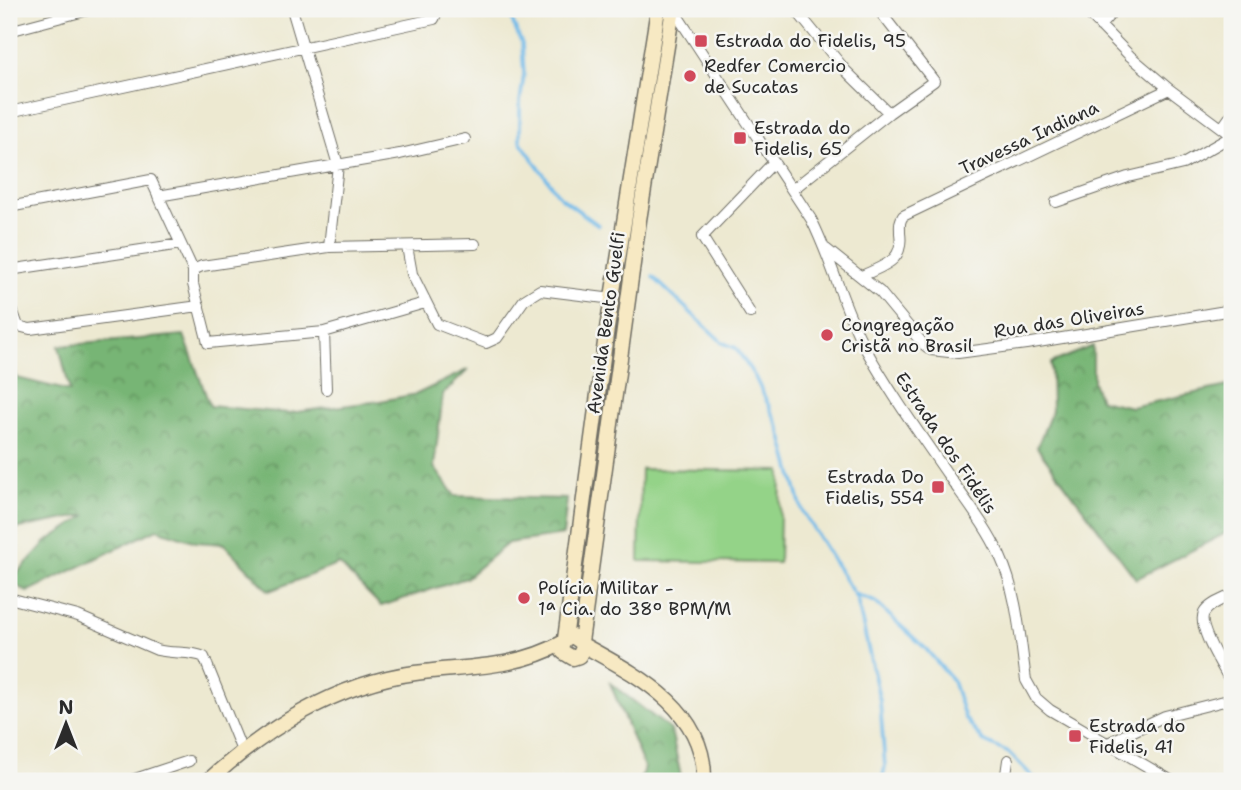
<svg xmlns="http://www.w3.org/2000/svg" width="1241" height="790" viewBox="0 0 1241 790" font-family="'Shantell Sans',sans-serif">
<defs>
<pattern id="forest-crowns" width="20" height="18" patternUnits="userSpaceOnUse" patternTransform="scale(1.75)"><rect width="20" height="18" fill="#77b574"/><path d="M2 6a3 3 0 1 1 6 0M12 15a3 3 0 1 1 6 0" fill="none" stroke="#62935f"/></pattern>
</defs>
<rect width="100%" height="100%" fill="#f6f6f2"/>
<filter id="ink" filterUnits="userSpaceOnUse"><feTurbulence type="fractalNoise" baseFrequency=".0143" numOctaves="2"/><feDisplacementMap in="SourceGraphic" scale="14" xChannelSelector="R" yChannelSelector="G"/><feConvolveMatrix kernelMatrix="1 2 1 2 8 2 1 2 1" color-interpolation-filters="sRGB"/></filter>
<filter id="wash" filterUnits="userSpaceOnUse"><feTurbulence type="fractalNoise" baseFrequency=".00686" numOctaves="4" result="noise"/><feDisplacementMap in="SourceGraphic" scale="28" xChannelSelector="R" yChannelSelector="G"/><feGaussianBlur stdDeviation="1.57" result="paint"/><feColorMatrix in="noise" values="0 0 0 0 0 0 0 0 0 0 0 0 0 0 0 0 0 1.4 0 .05"/><feComposite in="paint" operator="in"/></filter>
<g filter="url(#wash)">
<rect width="100%" height="100%" fill="#ede9d1"/>
<!-- forest -->
<path fill="url(#forest-crowns)" stroke="#517050" stroke-width="2" d="M 184,335 L 210,406 L 289,413 L 380,401 L 417,394 L 469,369 L 443,394 L 434,467 L 455,496 L 567,499 L 563,535 L 508,543 L 466,578 L 381,606 L 339,564 L 269,591 L 224,544 L 196,542 L 157,529 L 27,592 L 10,581 L 46,542 L 87,515 L 9,530 L 9,355 L 17,378 L 70,391 L 59,346 Z
M 1093,346 L 1093,382 L 1100,400 L 1131,407 L 1232,385 L 1232,530 L 1136,579 L 1037,447 L 1052,411 L 1051,363 Z
M 610,683 L 671,730 L 682,781 L 640,781 L 644,767 Z"/>
<!-- green -->
<path fill="#94d388" stroke="#607f5a" stroke-width="2" d="M 641,469 L 781,471 L 779,563 L 639,561 Z"/>
<g fill="none" stroke-linecap="round" stroke-linejoin="round">
<!-- stream -->
<path stroke="#70bae9" stroke-width="3.5" d="M 507,9 L 522,44 L 524,74 L 520,102 L 520,141 L 560,197 L 598,225
M 653,277 L 723,343 L 736,348 L 755,377 L 780,429 L 802,510 L 857,599 L 880,701 L 885,767 L 882,781
M 854,594 L 875,602 L 926,649 L 953,681 L 965,718 L 983,741 L 1009,753 L 1037,781"/>
</g>
</g>
<g filter="url(#ink)">
<g fill="none" stroke-linecap="round" stroke-linejoin="round">
<!-- minor casing -->
<g stroke="#6f6e65" stroke-width="12">
<path id="minor" d="M 292,9 L 338,165 L 329,247
M 673,9 L 811,219 C 832,260 842,305 864,346 C 889,391 919,433 948,475 C 966,501 987,527 1000,556 C 1018,595 1020,639 1026,680 L 1036,698 L 1050,710 L 1172,781
M 795,9 L 846,71 L 889,113
M 1084,9 L 1130,56 L 1169,89 L 1232,136
M 1225,9 L 1232,15
M 1100,26 L 1115,9
M 9,31 L 92,9
M 9,112 L 434,19 L 438,9
M 1222,128 L 1232,114
M 792,190 L 889,113 L 934,81 L 878,9
M 158,196 L 400,154 L 465,139
M 1056,202 L 1128,177 L 1183,164 L 1232,136
M 9,207 L 151,180 L 193,270
M 407,246 L 412,274 L 437,324 L 486,343 L 497,338 L 524,300 L 540,290 L 613,299
M 826,249 L 880,292 L 923,344 L 931,350 L 958,353 L 1026,344 L 1232,310
M 9,270 L 181,244
M 862,276 C 884,265 904,262 900,233 C 900,225 899,222 903,216 L 1169,89
M 9,301 L 18,326 L 30,329 L 199,306
M 425,303 L 324,332 L 208,343 L 193,284 L 193,270 L 202,266 L 329,247 L 475,244
M 750,313 L 702,237 L 774,162
M 324,332 L 326,389
M 1232,595 C 1224,599 1209,604 1204,613 C 1196,627 1225,670 1232,684
M 9,598 L 78,616 L 157,650 C 173,654 192,651 204,657 L 242,751
M 1108,743 L 1165,716 L 1232,699
M 129,781 L 189,761
M 1005,781 L 1008,760"/>
</g>
<!-- secondary casing -->
<g stroke="#6f6e65" stroke-width="17">
<path id="secondary" d="M 565,639 L 606,335 L 658,9
M 581,642 L 572,636 L 565,639 L 561,646 L 563,652 L 573,658 L 579,656 L 583,648 L 581,642 L 639,220 L 673,9
M 583,645 C 637,675 706,709 704,781
M 208,781 C 265,729 337,683 415,673 C 466,666 516,669 562,643"/>
</g>
<!-- minor -->
<use href="#minor" stroke="#fff" stroke-width="10"/>
<!-- secondary -->
<use href="#secondary" stroke="#f7e9c3" stroke-width="14"/>
</g>
</g>
<!-- markers -->
<g fill="#d1495b" stroke="#f6f6f2" stroke-width="2.5">
<rect x="694" y="34" width="14" height="14" rx="3.5"/>
<circle cx="690" cy="76" r="7"/>
<rect x="733" y="131" width="14" height="14" rx="3.5"/>
<circle cx="827" cy="335" r="7"/>
<rect x="931" y="480" width="14" height="14" rx="3.5"/>
<circle cx="524" cy="598" r="7"/>
<rect x="1068" y="729" width="14" height="14" rx="3.5"/>
</g>
<g text-anchor="middle" stroke-width="5" stroke-linejoin="round" paint-order="stroke">
<!-- poi labels -->
<g font-size="18" fill="#2b2b2b" stroke="#f6f6f2" text-anchor="start">
<text x="715" y="47">Estrada do Fidelis, 95</text>
<text x="704" y="72">Redfer Comercio<tspan x="704" dy="21">de Sucatas</tspan></text>
<text x="754" y="134">Estrada do<tspan x="754" dy="21">Fidelis, 65</tspan></text>
<text x="841" y="331">Congregação<tspan x="841" dy="21">Cristã no Brasil</tspan></text>
<text x="924" y="483" text-anchor="end">Estrada Do<tspan x="924" dy="21">Fidelis, 554</tspan></text>
<text x="538" y="594">Polícia Militar -<tspan x="538" dy="21">1ª Cia. do 38º BPM/M</tspan></text>
<text x="1089" y="732">Estrada do<tspan x="1089" dy="21">Fidelis, 41</tspan></text>
</g>
<!-- street labels -->
<g font-size="18" fill="#2b2b2b" stroke="#f6f6f2">
<text transform="translate(1029 138) rotate(-25)" y="6">Travessa Indiana</text>
<text transform="translate(1069 320) rotate(-9)" y="6">Rua das Oliveiras</text>
<text transform="translate(606 323) rotate(-82)" y="6">Avenida Bento Guelfi</text>
<text transform="translate(946 443) rotate(56)" y="6">Estrada dos Fidélis</text>
</g>
</g>
<!-- margin -->
<rect width="1241" height="790" fill="none" stroke="#f6f6f2" stroke-width="35"/>
<!-- north arrow -->
<g transform="translate(66 724)" stroke="#f6f6f2" stroke-width="5" paint-order="stroke">
<path d="M0-5L12 26L0 18L-12 26Z" fill="#2b2b2b"/>
<text y="-10" font-size="19" font-weight="bold" text-anchor="middle" fill="#2b2b2b">N</text>
</g>
</svg>
